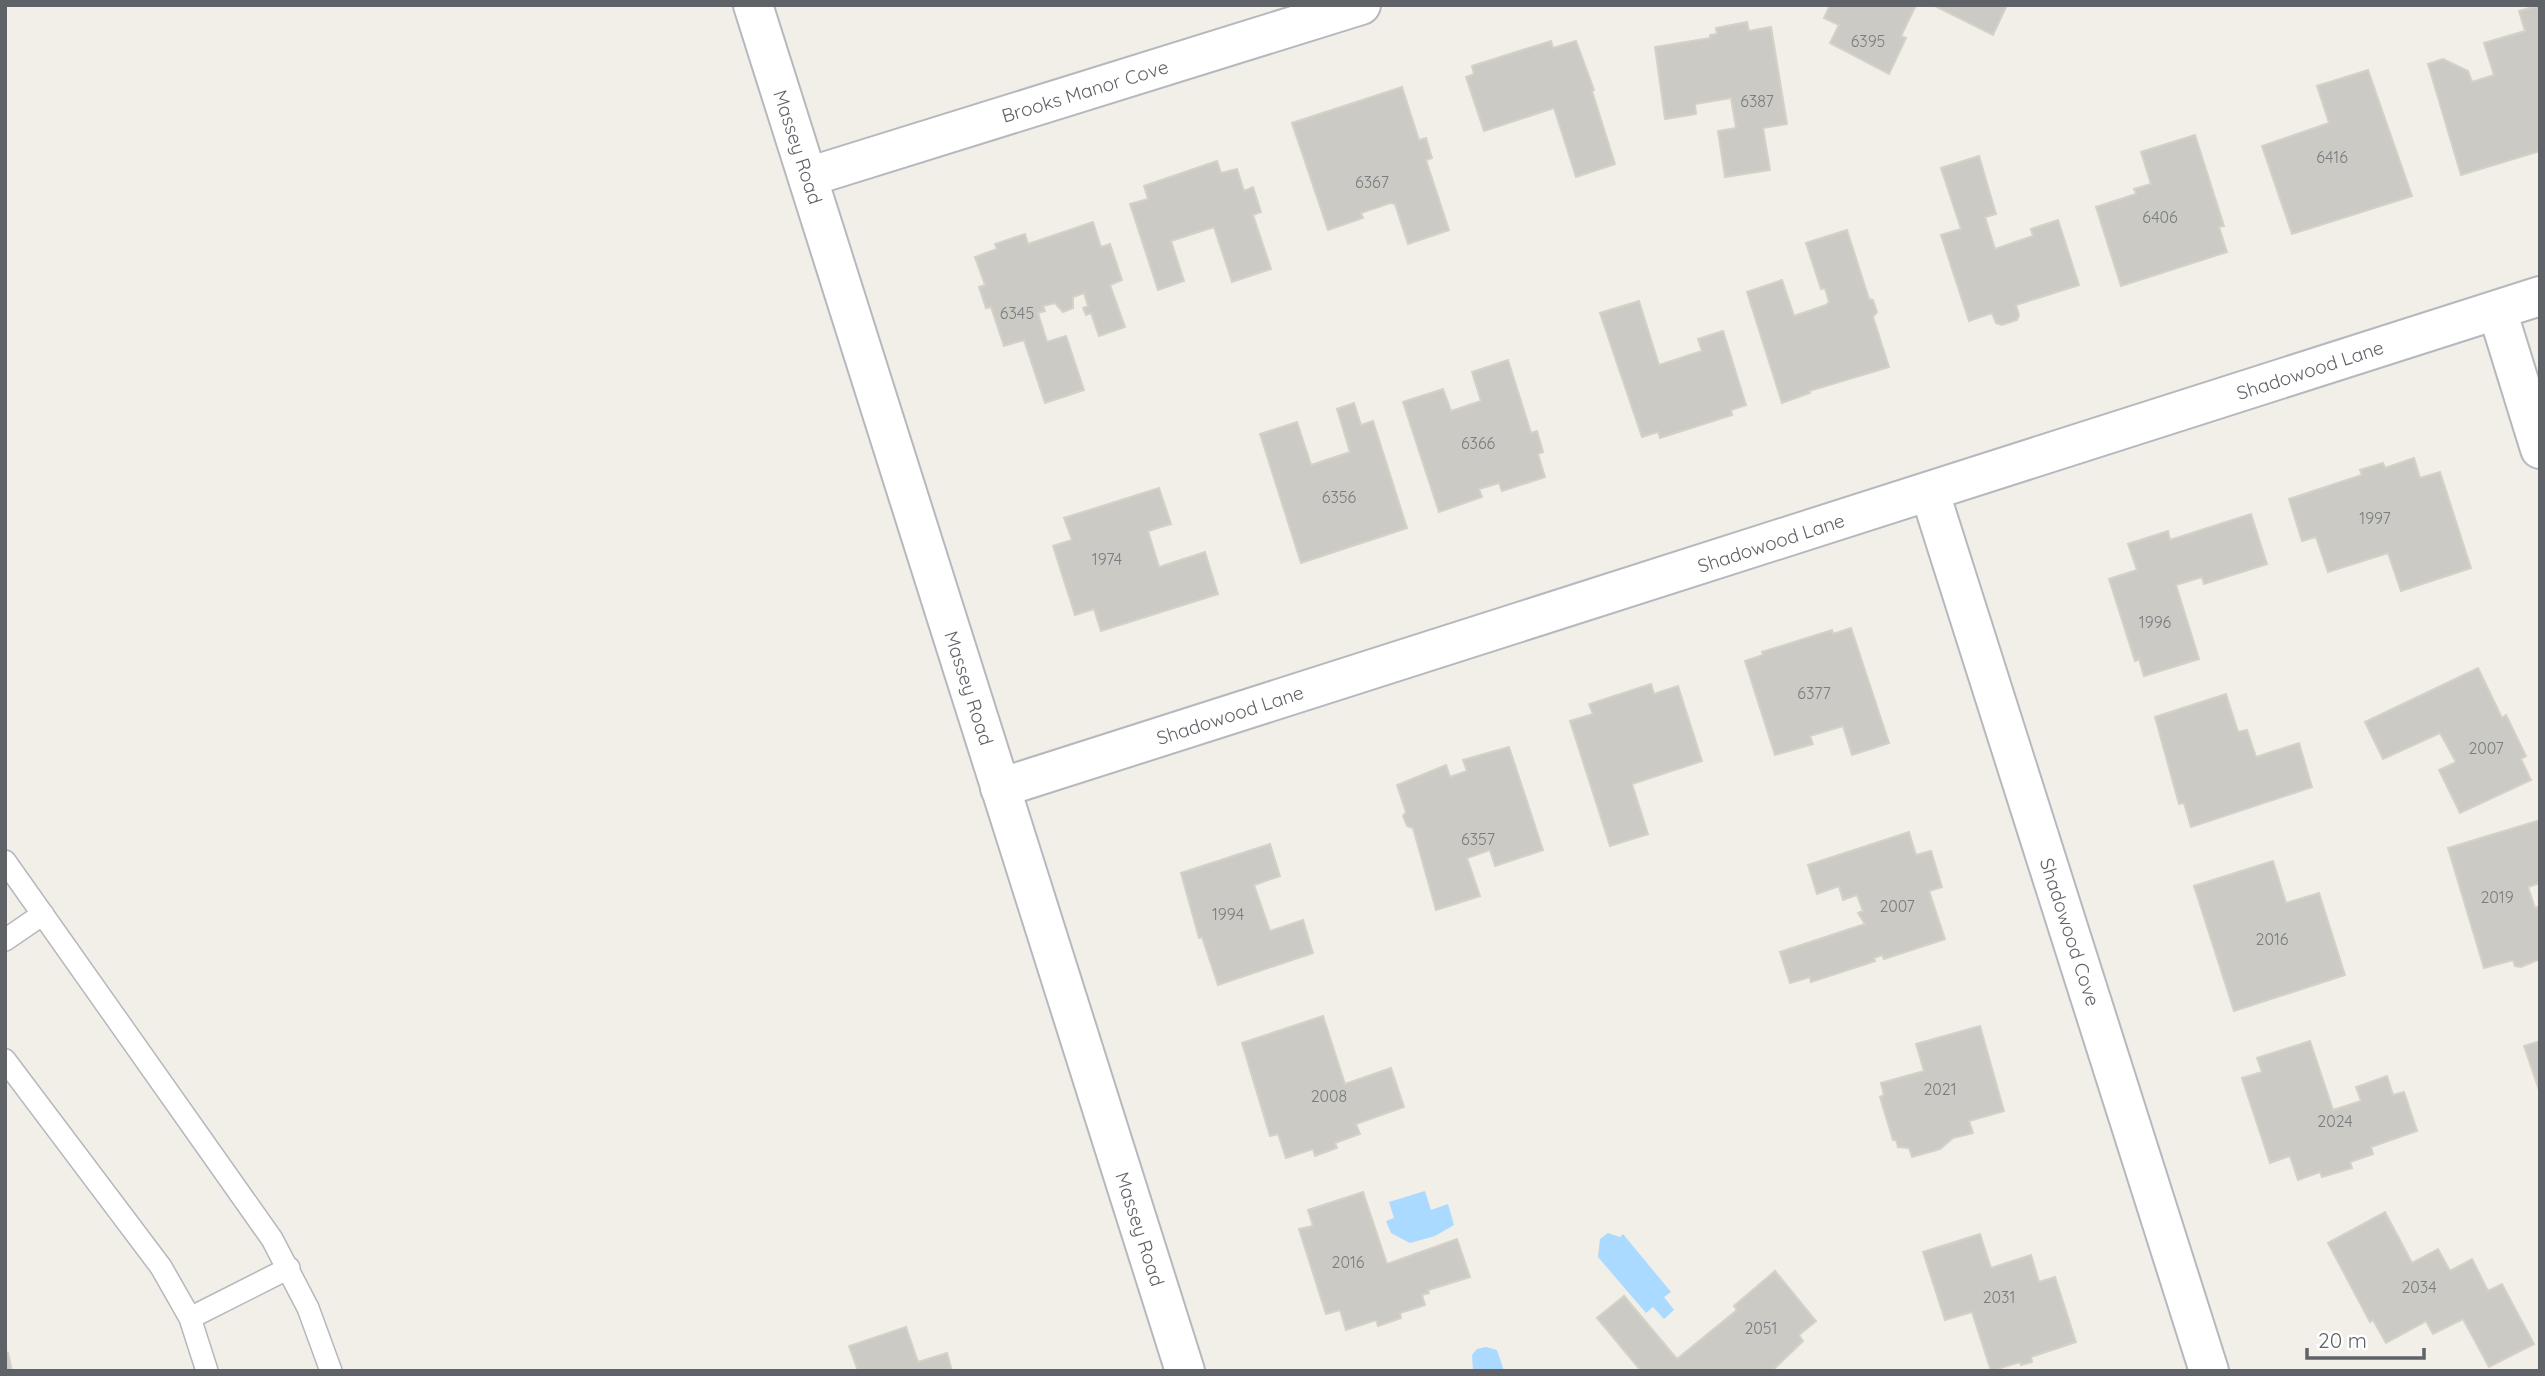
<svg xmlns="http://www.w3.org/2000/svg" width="2545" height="1376" viewBox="0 0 2545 1376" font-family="Quicksand,sans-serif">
<rect width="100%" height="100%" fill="#f1efe8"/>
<!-- water -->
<path fill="#aadaff" d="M 1425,1191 L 1431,1210 L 1448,1204 L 1454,1225 L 1435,1236 L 1410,1243 L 1391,1233 L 1386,1221 L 1394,1218 L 1389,1202 Z
M 1608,1233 L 1620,1237 L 1623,1234 L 1671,1292 L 1664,1297 L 1674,1310 L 1664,1319 L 1653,1307 L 1646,1313 L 1598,1257 L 1600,1239 Z
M 1486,1347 L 1497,1350 L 1504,1371 L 1473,1371 L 1472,1355 L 1477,1349 Z"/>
<!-- building -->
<path fill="#cccac5" stroke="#d6d1c6" stroke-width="2" d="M 1830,5 L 1916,5 L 1901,36 L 1906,38 L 1889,74 L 1830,43 L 1839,25 L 1824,18 Z
M 1933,5 L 2007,5 L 1993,35 Z
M 2540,5 L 2540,151 L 2461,175 L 2428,64 L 2443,59 L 2468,71 L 2472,82 L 2494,75 L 2484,43 L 2525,31 L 2519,11 Z
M 1747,22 L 1749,31 L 1771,27 L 1787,124 L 1763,128 L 1770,170 L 1725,177 L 1718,131 L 1736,128 L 1731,98 L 1695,104 L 1696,114 L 1665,119 L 1655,47 L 1710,38 L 1710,35 L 1717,34 L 1716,28 Z
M 1551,41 L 1553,48 L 1576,41 L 1594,90 L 1592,91 L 1615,164 L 1576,177 L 1554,108 L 1484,131 L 1466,77 L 1474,74 L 1472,66 Z
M 2368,70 L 2412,196 L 2292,234 L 2262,146 L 2329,123 L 2317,86 Z
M 1402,87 L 1419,140 L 1426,138 L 1432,158 L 1426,160 L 1449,230 L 1408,244 L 1395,204 L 1390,203 L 1361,213 L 1363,218 L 1328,230 L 1292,123 Z
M 2195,135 L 2224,226 L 2219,227 L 2227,252 L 2121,286 L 2096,207 L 2136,194 L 2134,189 L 2151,184 L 2141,152 Z
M 1979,156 L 1996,214 L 1985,217 L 1995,249 L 2033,236 L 2031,229 L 2058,220 L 2079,285 L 2016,305 L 2019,315 L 2017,320 L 2002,325 L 1996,323 L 1992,313 L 1969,321 L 1941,235 L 1961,229 L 1941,168 Z
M 1217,161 L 1221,173 L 1237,169 L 1244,191 L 1253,187 L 1261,212 L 1253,215 L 1271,269 L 1232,282 L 1214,227 L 1171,241 L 1184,281 L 1158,290 L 1130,204 L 1148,199 L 1144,186 Z
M 1093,222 L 1101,247 L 1110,244 L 1122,280 L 1110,285 L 1125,327 L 1099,336 L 1091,313 L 1086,315 L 1083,308 L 1088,306 L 1084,293 L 1073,297 L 1073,308 L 1063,312 L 1055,303 L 1043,306 L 1045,311 L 1038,313 L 1047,342 L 1066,336 L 1084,390 L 1045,403 L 1024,340 L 1004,346 L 991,307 L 986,308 L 979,287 L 985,285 L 975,257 L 997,249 L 995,244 L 1025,234 L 1028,244 Z
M 1847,230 L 1869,299 L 1873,300 L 1877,312 L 1873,317 L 1889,367 L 1809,391 L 1810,393 L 1782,403 L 1747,292 L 1782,280 L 1794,316 L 1826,305 L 1829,302 L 1825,288 L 1821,289 L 1806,243 Z
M 1639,301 L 1659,365 L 1702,351 L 1698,339 L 1723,331 L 1746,405 L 1731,410 L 1732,415 L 1660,438 L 1658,432 L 1642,437 L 1600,313 Z
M 1508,360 L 1531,433 L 1537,431 L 1543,452 L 1538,454 L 1545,477 L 1502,491 L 1499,483 L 1479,489 L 1482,497 L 1439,512 L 1403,402 L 1443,389 L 1451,411 L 1481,401 L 1472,372 Z
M 1354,403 L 1361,425 L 1373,421 L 1407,528 L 1301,563 L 1260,434 L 1297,422 L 1311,465 L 1350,452 L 1337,409 Z
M 2414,458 L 2420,478 L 2440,472 L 2471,568 L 2401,591 L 2388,553 L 2328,572 L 2316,537 L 2302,541 L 2289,499 L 2362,475 L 2360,470 L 2383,463 L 2385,468 Z
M 1159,488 L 1171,524 L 1148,531 L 1159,567 L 1205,552 L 1218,594 L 1101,631 L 1094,609 L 1075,615 L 1053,546 L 1072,540 L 1064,518 Z
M 2251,514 L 2267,564 L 2204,584 L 2202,577 L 2176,585 L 2199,659 L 2144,676 L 2139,659 L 2135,661 L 2109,579 L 2137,570 L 2128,544 L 2168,531 L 2170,540 Z
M 1851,628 L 1889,743 L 1852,755 L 1843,726 L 1810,736 L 1813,744 L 1775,755 L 1745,661 L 1763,655 L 1762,652 L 1832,630 L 1833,634 Z
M 2478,668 L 2502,718 L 2506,715 L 2526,756 L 2521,759 L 2531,780 L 2460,813 L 2439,770 L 2456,762 L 2440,733 L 2383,759 L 2365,722 Z
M 1651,684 L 1654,694 L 1678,686 L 1702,761 L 1632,784 L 1648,834 L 1610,846 L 1570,721 L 1593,714 L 1589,704 Z
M 2226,694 L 2238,732 L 2247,730 L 2256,757 L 2299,743 L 2312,787 L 2191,827 L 2184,803 L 2179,804 L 2155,717 Z
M 1509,747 L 1543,850 L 1495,866 L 1490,850 L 1467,858 L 1480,896 L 1436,910 L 1413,828 L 1407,826 L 1403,816 L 1406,812 L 1397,785 L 1446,765 L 1450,777 L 1467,771 L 1463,760 Z
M 2540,820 L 2540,883 L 2528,887 L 2535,908 L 2540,906 L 2540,959 L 2521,967 L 2515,966 L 2513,960 L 2484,968 L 2448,848 Z
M 1909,832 L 1916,855 L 1931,851 L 1942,887 L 1929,891 L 1945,939 L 1884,959 L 1882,955 L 1874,958 L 1875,961 L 1811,982 L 1810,977 L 1790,983 L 1780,952 L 1865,924 L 1858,913 L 1863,911 L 1857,895 L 1843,900 L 1839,886 L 1817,894 L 1808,865 Z
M 1270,844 L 1280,876 L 1254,885 L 1270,931 L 1303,920 L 1313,953 L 1218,985 L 1202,937 L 1199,938 L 1181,873 Z
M 2273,861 L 2286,903 L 2319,893 L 2345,975 L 2234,1011 L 2194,886 Z
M 1323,1016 L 1345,1084 L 1391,1068 L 1404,1107 L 1356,1124 L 1360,1134 L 1335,1143 L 1337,1148 L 1315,1156 L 1313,1149 L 1286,1158 L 1278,1134 L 1270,1136 L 1242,1043 Z
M 1980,1026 L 2004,1111 L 1969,1121 L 1973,1133 L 1953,1138 L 1940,1149 L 1912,1157 L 1909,1148 L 1898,1147 L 1896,1140 L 1893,1140 L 1880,1097 L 1884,1095 L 1881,1083 L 1924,1071 L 1916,1044 Z
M 2310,1041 L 2333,1110 L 2361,1101 L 2356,1087 L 2387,1076 L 2393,1095 L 2404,1092 L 2417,1131 L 2371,1147 L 2373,1154 L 2350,1162 L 2352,1168 L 2322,1177 L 2320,1172 L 2298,1180 L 2290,1156 L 2270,1163 L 2242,1078 L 2262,1072 L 2257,1058 Z
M 2540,1041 L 2540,1093 L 2524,1046 Z
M 1363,1192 L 1387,1264 L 1457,1239 L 1470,1277 L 1428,1290 L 1429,1293 L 1422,1295 L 1425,1305 L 1400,1313 L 1401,1318 L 1378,1326 L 1376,1320 L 1346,1330 L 1340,1310 L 1326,1314 L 1299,1229 L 1313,1226 L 1308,1210 Z
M 2385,1212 L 2412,1263 L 2438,1249 L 2450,1271 L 2472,1259 L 2488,1291 L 2502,1284 L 2534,1344 L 2489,1367 L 2463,1319 L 2433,1334 L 2426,1321 L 2386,1343 L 2373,1320 L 2370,1322 L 2328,1243 Z
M 1980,1234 L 1991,1268 L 2031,1255 L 2039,1282 L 2055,1277 L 2076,1342 L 2031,1357 L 2032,1362 L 2021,1365 L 2020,1362 L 1991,1371 L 1972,1312 L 1945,1320 L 1923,1252 Z
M 1775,1271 L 1816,1321 L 1799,1335 L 1803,1341 L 1772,1371 L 1641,1371 L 1597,1318 L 1624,1296 L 1677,1359 L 1737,1310 L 1734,1306 Z
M 906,1327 L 918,1362 L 947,1353 L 952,1371 L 858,1371 L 849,1346 Z
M 5,1351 L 8,1353 L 12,1371 L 5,1371 Z"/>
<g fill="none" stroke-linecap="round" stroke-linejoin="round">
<!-- service casing -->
<g stroke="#b5b8bc" stroke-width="24">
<path id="service" d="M 5,861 L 272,1239 L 308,1308 L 331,1371
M 5,940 L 43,914
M 5,1060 L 161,1267 L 190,1318 L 207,1371
M 190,1318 L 289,1268"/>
</g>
<!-- minor casing -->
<g stroke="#b5b8bc" stroke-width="42">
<path id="minor" d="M 808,177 L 1361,5
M 2497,310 L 2540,449
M 1930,493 L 2209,1371
M 1000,788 L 2540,296"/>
</g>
<!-- tertiary casing -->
<g stroke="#b5b8bc" stroke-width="42">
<path id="tertiary" d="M 753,5 L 1185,1371"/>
</g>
<!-- service -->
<use href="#service" stroke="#fff" stroke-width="21"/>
<!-- minor -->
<use href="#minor" stroke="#fff" stroke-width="38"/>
<!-- tertiary -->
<use href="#tertiary" stroke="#fff" stroke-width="38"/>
</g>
<g text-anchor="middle" stroke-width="7" stroke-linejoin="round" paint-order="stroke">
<!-- number labels -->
<g font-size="16" fill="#7a7d7f">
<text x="1868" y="47">6395</text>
<text x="1757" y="107">6387</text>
<text x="2332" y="163">6416</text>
<text x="1372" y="188">6367</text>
<text x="2160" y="223">6406</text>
<text x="1017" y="319">6345</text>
<text x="1478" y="449">6366</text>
<text x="1339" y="503">6356</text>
<text x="2375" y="524">1997</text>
<text x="1107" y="565">1974</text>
<text x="2155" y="628">1996</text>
<text x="1814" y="699">6377</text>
<text x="2486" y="754">2007</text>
<text x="1478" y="845">6357</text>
<text x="2497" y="903">2019</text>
<text x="1897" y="912">2007</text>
<text x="1228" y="920">1994</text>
<text x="2272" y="945">2016</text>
<text x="1940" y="1095">2021</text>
<text x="1329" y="1102">2008</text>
<text x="2335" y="1127">2024</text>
<text x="1348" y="1268">2016</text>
<text x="2419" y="1293">2034</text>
<text x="1999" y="1303">2031</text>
<text x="1761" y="1334">2051</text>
</g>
<!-- street labels -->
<g font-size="19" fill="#5f6368" stroke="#fff">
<text transform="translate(1085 91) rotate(-17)" y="7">Brooks Manor Cove</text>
<text transform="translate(798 147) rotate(72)" y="7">Massey Road</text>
<text transform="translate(2310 370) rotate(-18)" y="7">Shadowood Lane</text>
<text transform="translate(1771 543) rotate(-18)" y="7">Shadowood Lane</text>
<text transform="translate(969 688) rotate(72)" y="7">Massey Road</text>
<text transform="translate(1230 715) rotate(-18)" y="7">Shadowood Lane</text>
<text transform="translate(2070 932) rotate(72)" y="7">Shadowood Cove</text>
<text transform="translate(1140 1229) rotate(72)" y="7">Massey Road</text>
</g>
</g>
<!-- border -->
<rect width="2545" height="1376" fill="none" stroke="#5f6368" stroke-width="14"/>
<!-- scale -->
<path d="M2307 1348v10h117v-10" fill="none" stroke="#5f6368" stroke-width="3.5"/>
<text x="2318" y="1348" font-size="21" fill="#5f6368" stroke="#ffffff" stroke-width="5" paint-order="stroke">20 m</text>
</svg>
